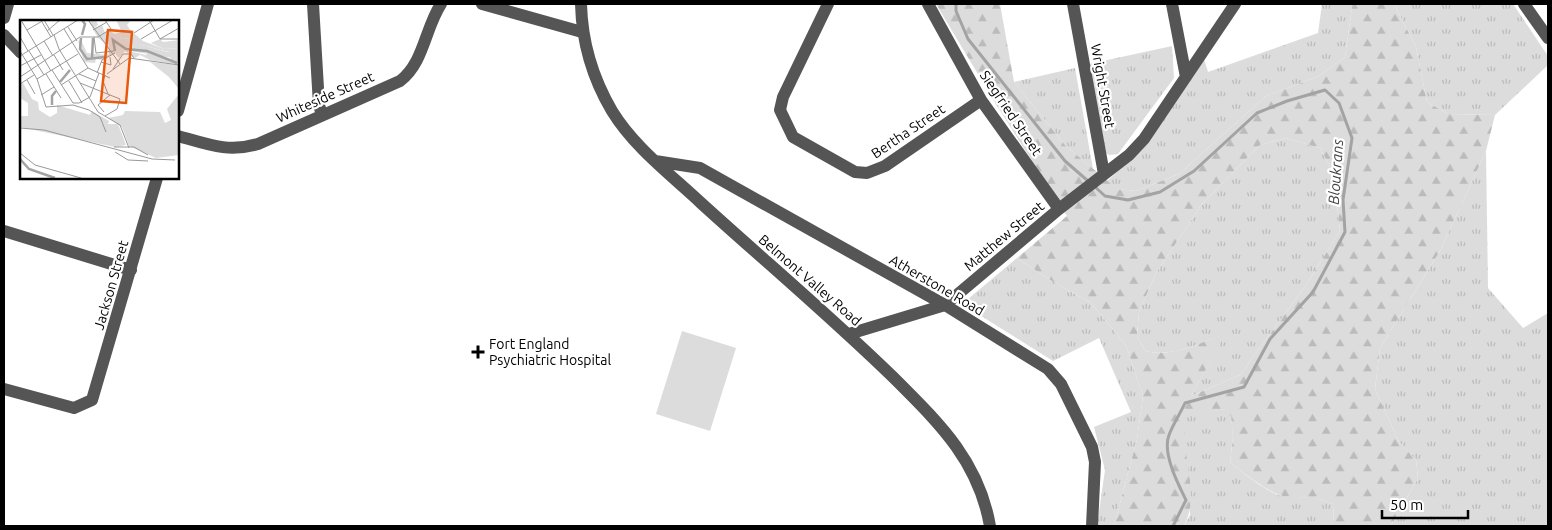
<svg xmlns="http://www.w3.org/2000/svg" width="1552" height="530" viewBox="0 0 1552 530" font-family="Ubuntu,sans-serif">
<defs>
<pattern id="grass-tufts" width="24" height="20" patternUnits="userSpaceOnUse" patternTransform="scale(1.25)"><rect width="24" height="20" fill="#dcdcdc"/><path d="M3 7l-1-3M5 7V3M7 7l1-3M15 17l-1-3M17 17v-4M19 17l1-3" fill="none" stroke="#bbb"/></pattern>
<pattern id="forest-firs" width="22" height="20" patternUnits="userSpaceOnUse" patternTransform="scale(1.25)"><rect width="22" height="20" fill="#dcdcdc"/><path d="M5 1l3.5 6h-7zM16 11l3.5 6h-7z" fill="#bbb"/></pattern>
</defs>
<rect width="100%" height="100%" fill="#fff"/>
<!-- grass -->
<path fill="url(#grass-tufts)" d="M 1322,4 L 1355,4 L 1352,7 L 1345,57 L 1317,77 L 1266,96 L 1179,174 L 1136,191 L 1116,189 L 1107,181 L 1125,165 L 1204,59 L 1208,72 L 1318,33 Z
M 1394,4 L 1513,4 L 1548,56 L 1548,65 L 1495,115 L 1448,114 L 1427,102 L 1416,47 Z
M 1172,46 L 1174,78 L 1118,154 L 1109,155 L 1106,153 L 1089,64 Z
M 1075,68 L 1093,169 L 1065,145 L 1014,82 Z
M 1286,138 L 1320,148 L 1333,172 L 1340,231 L 1306,285 L 1240,375 L 1191,396 L 1225,334 C 1200,343 1172,358 1145,351 L 1137,336 L 1139,312 L 1156,273 L 1202,204 L 1260,145 Z
M 1486,151 L 1488,288 L 1523,328 L 1548,313 L 1548,526 L 1391,526 L 1418,478 L 1416,460 L 1399,442 L 1375,389 L 1380,348 L 1440,251 Z
M 1017,258 L 1052,281 L 1091,303 L 1126,345 L 1143,396 L 1137,439 L 1114,526 L 1097,526 L 1105,470 L 1094,427 L 1131,412 L 1099,338 L 1053,361 L 962,304 Z
M 1224,409 L 1231,415 L 1233,437 L 1230,462 C 1240,471 1271,495 1283,496 C 1305,499 1310,494 1333,504 L 1334,522 L 1321,526 L 1184,526 L 1190,515 L 1183,432 L 1187,416 Z"/>
<!-- forest -->
<path fill="url(#forest-firs)" fill-rule="evenodd" d="M 936,4 L 1000,4 L 1014,82 L 1065,145 L 1117,189 L 1136,191 L 1179,174 L 1266,96 L 1317,77 L 1345,57 L 1352,7 L 1355,4 L 1394,4 L 1416,47 L 1427,102 L 1448,114 L 1495,115 L 1486,151 L 1440,251 L 1380,348 L 1375,389 L 1399,442 L 1416,460 L 1418,478 L 1391,526 L 1321,526 L 1334,521 L 1333,504 C 1310,494 1305,500 1283,496 C 1271,494 1240,471 1230,462 L 1233,437 L 1231,416 L 1224,409 L 1187,417 C 1178,453 1202,492 1184,526 L 1114,526 L 1137,439 L 1143,396 L 1126,345 L 1091,303 L 1052,281 L 1017,258 L 1067,216 L 994,101 ZM 1286,138 L 1320,148 L 1333,172 L 1340,231 L 1306,285 L 1240,375 L 1191,396 L 1226,333 C 1201,343 1172,358 1145,351 L 1137,336 L 1139,312 L 1156,273 L 1202,204 L 1260,145 Z"/>
<!-- pitch -->
<path fill="#dcdcdc" d="M 682,331 L 736,348 L 710,431 L 656,414 Z"/>
<g fill="none" stroke-linecap="round" stroke-linejoin="round">
<!-- stream -->
<path stroke="#a3a3a3" stroke-width="3" d="M 956,4 L 956,11 L 968,39 L 1065,161 L 1088,181
M 1093,185 L 1105,196 L 1128,200 L 1160,192 L 1194,171 L 1257,113 L 1287,101 L 1325,90 L 1339,103 L 1352,138 L 1343,200 L 1345,232 L 1313,292 L 1270,339 L 1244,387 L 1185,403 C 1180,414 1173,424 1169,435 C 1162,453 1178,484 1186,500 L 1173,526"/>
<!-- minor -->
<path stroke="#555" stroke-width="12" d="M 313,4 L 319,105 L 322,115
M 482,4 L 582,32
M 581,4 C 582,43 592,77 612,111 C 634,147 670,174 701,203 C 767,263 835,320 899,383 C 942,426 979,463 990,526
M 828,4 L 783,97 L 780,110 L 793,137 L 855,172 L 867,173 L 885,166 L 981,100
M 928,4 L 981,100 L 1059,209
M 1073,4 L 1104,174
M 1172,4 L 1186,77
M 1524,4 L 1548,38
M 4,18 L 8,4
M 4,35 L 21,53
M 178,111 L 208,4
M 178,136 C 207,144 228,153 258,144 L 400,81 C 424,63 425,28 441,4
M 655,161 L 700,168 L 945,305 L 1048,369 L 1061,384 L 1092,447 L 1095,462 L 1092,526
M 4,231 L 131,270
M 849,334 L 945,305 L 1059,209 L 1129,155 L 1144,139 L 1235,4
M 4,389 L 74,408 L 92,400 L 157,178"/>
</g>
<!-- markers -->
<path fill="#000" stroke="#fff" stroke-width="2" d="M475.5 344.5h5v5h5v5h-5v5h-5v-5h-5v-5h5z"/>
<g text-anchor="middle" stroke-width="4.5" stroke-linejoin="round" paint-order="stroke">
<!-- street labels -->
<g font-size="14" fill="#000" stroke="#fff">
<text transform="translate(1103 86) rotate(80)" y="5">Wright Street</text>
<text transform="translate(325 97) rotate(-24)" y="5">Whiteside Street</text>
<text transform="translate(1011 113) rotate(56)" y="5">Siegfried Street</text>
<text transform="translate(908 131) rotate(-34)" y="5">Bertha Street</text>
<text transform="translate(1004 236) rotate(-40)" y="5">Matthew Street</text>
<text transform="translate(810 280) rotate(41)" y="5">Belmont Valley Road</text>
<text transform="translate(111 285) rotate(-74)" y="5">Jackson Street</text>
<text transform="translate(937 285) rotate(30)" y="5">Atherstone Road</text>
</g>
<!-- poi labels -->
<g font-size="14" fill="#000" stroke="#fff" text-anchor="start">
<text x="489" y="349">Fort England<tspan x="489" dy="16">Psychiatric Hospital</tspan></text>
</g>
<!-- water labels -->
<g font-size="15" font-style="italic" fill="#444" stroke="#fff">
<text transform="translate(1336 172) rotate(-86)" y="5">Bloukrans</text>
</g>
</g>
<!-- overview -->
<g transform="translate(20 20)">
<rect width="159" height="159" fill="#fff"/>
<path d="M 68,0 L 76,0 L 78,5 L 74,8 L 82,5 L 85,13 L 90,10 L 93,13 L 89,20 L 95,30 L 89,35 L 88,21 L 85,23 L 78,18 ZM 96,0 L 111,0 L 107,5 L 111,11 L 123,21 L 144,29 L 159,28 L 159,45 L 130,40 L 120,35 L 115,38 L 105,31 L 99,38 L 97,36 L 102,31 L 93,24 L 95,21 L 104,26 L 102,31 L 104,30 L 126,35 L 129,32 L 151,39 L 149,32 L 114,23 L 109,18 L 103,19 L 94,14 L 102,12 ZM 3,63 L 12,79 L 18,82 L 19,90 L 30,97 L 37,93 L 37,85 L 70,95 L 72,91 L 89,101 L 88,104 L 98,104 L 106,125 L 95,127 L 0,107 L 0,96 L 8,96 L 8,83 L 0,78 L 0,65 ZM 159,74 L 159,135 L 136,138 L 109,126 L 102,107 L 88,98 L 103,95 L 105,91 L 140,92 L 145,103 L 151,100 L 147,89 Z" fill="#dcdcdc"/>
<path d="M 93,13 L 103,19 L 109,18 L 115,23 L 151,33 L 153,38 L 104,30 L 97,36 L 95,33 L 82,40 L 76,39 L 75,43 L 64,42 L 58,21 L 61,20 L 67,33 L 89,35 L 95,30 L 86,18 ZM 130,42 L 159,45 L 159,69 L 149,57 Z" fill="#dcdcdc"/>
<path d="M 140,19 L 143,22 L 159,20 L 159,28 L 144,29 L 131,23 Z" fill="#dcdcdc"/>
<path fill="none" stroke="#a3a3a3" stroke-width="2.5" d="M 62,0 L 65,4 L 62,15M 61,18 L 60,29 L 67,39 L 85,37M 95,31 L 93,20 L 106,29 L 127,31 L 157,43M 72,38 L 73,18M 40,62 L 50,50M 32,85 L 32,76 L 36,71M 0,139 L 9,149 L 35,158"/>
<path fill="none" stroke="#999" stroke-width="1" d="M 1,0 L 31,51M 24,0 L 33,15M 68,0 L 100,44M 129,0 L 140,19M 22,2 L 31,17M 48,7 L 57,21M 44,9 L 68,48 L 90,58M 7,10 L 24,0M 73,10 L 87,2M 27,11 L 40,0M 114,13 L 134,0M 34,15 L 39,29 L 78,92 L 100,105 L 109,128M 0,17 L 8,31M 60,17 L 78,17 L 91,9 L 85,0M 74,17 L 76,33 L 94,31M 121,19 L 153,0M 140,19 L 159,8M 140,19 L 159,19M 24,21 L 33,36M 0,31 L 17,59 L 26,87 L 53,85 L 69,90 L 80,97 L 86,112M 9,31 L 24,55M 34,35 L 43,50M 0,36 L 58,0M 81,42 L 91,45 L 90,37M 0,46 L 21,35M 93,49 L 103,34 L 111,34 L 114,38M 32,50 L 53,83 L 59,83 L 70,77M 77,53 L 82,40 L 95,33M 26,54 L 41,78M 59,54 L 76,61M 87,54 L 109,38 L 159,45M 85,55 L 83,61 L 88,74M 0,57 L 60,17M 17,59 L 58,34M 7,60 L 15,74M 49,61 L 62,83M 60,63 L 100,79 L 97,89 L 85,96M 0,64 L 14,55M 41,65 L 68,48M 21,75 L 34,67M 70,77 L 79,53M 84,92 L 78,85 L 90,75M 0,108 L 24,110 L 132,139 L 155,140M 94,127 L 114,127 L 128,135M 95,132 L 108,140 L 128,141M 0,133 L 15,145 L 61,158"/>
<path fill="#e8590c" fill-opacity="0.15" stroke="#e8590c" stroke-width="2.5" d="M 88,10 L 112,12 L 106,83 L 81,81 Z"/>
<rect width="159" height="159" fill="none" stroke="#000" stroke-width="2.5"/>
</g>
<!-- border -->
<rect width="1552" height="530" fill="none" stroke="#000000" stroke-width="10"/>
<!-- scale -->
<path d="M1382 510v8h86v-8" fill="none" stroke="#000000" stroke-width="2.5"/>
<text x="1390" y="510" font-size="15" fill="#000000" stroke="#ffffff" stroke-width="4" paint-order="stroke">50 m</text>
</svg>
